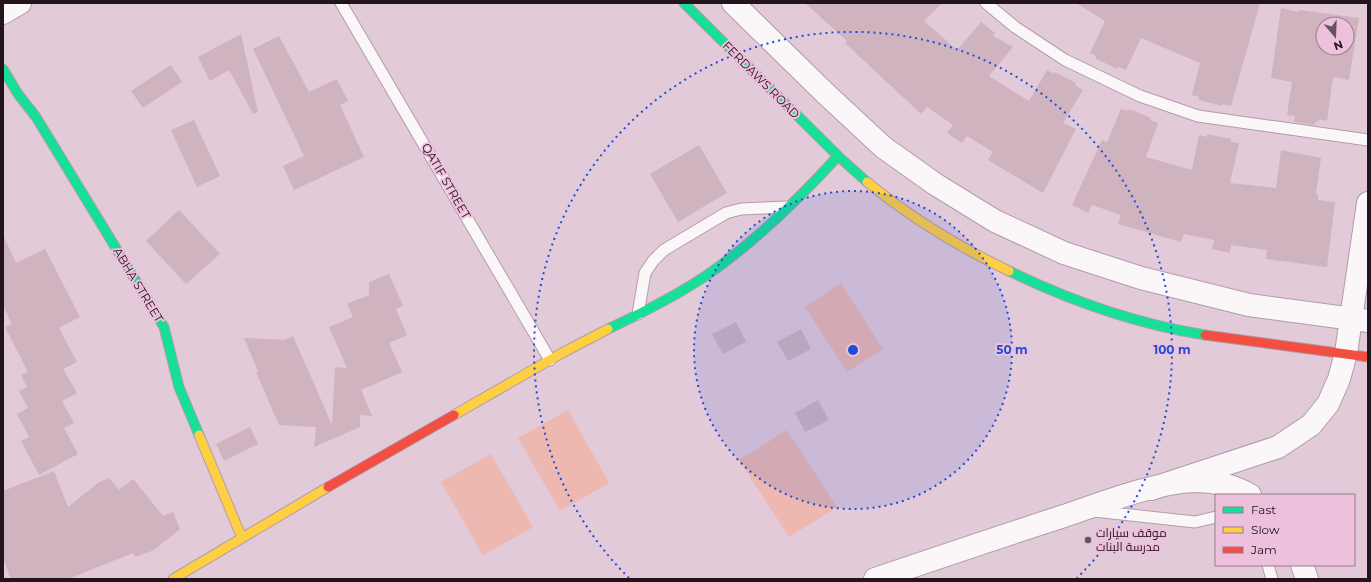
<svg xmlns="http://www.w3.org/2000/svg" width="1371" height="582" viewBox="0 0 1371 582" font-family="Montserrat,Cairo,sans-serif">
<rect width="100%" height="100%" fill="#e2cad9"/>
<!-- green -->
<path fill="#ecb8af" d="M 841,283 L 883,349 L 847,372 L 805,307 Z
M 568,410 L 609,483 L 560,511 L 518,438 Z
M 787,430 L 837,507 L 789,537 L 739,460 Z
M 491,454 L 533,527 L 483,555 L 441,482 Z"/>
<!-- building -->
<path fill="#cfb3bf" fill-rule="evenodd" d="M 805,3 L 942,3 L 924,21 L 957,50 L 981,22 L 995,33 L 993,36 L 1013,47 L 989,76 L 1029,101 L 1047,70 L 1054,74 L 1055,72 L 1076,83 L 1075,85 L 1083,90 L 1063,123 L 1076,129 L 1043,193 L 988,160 L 993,152 L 967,136 L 962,143 L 947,133 L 953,125 L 927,107 L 921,114 L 845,43 L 847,41 Z
M 1076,3 L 1260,3 L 1231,106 L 1222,104 L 1222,106 L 1199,100 L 1199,97 L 1192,95 L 1200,63 L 1141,38 L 1126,70 L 1118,67 L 1117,69 L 1095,58 L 1096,56 L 1090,53 L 1105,21 Z
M 1281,8 L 1298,12 L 1299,10 L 1359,18 L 1349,80 L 1333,77 L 1327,121 L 1319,119 L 1318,122 L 1316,121 L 1315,125 L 1294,122 L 1295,116 L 1287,115 L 1292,82 L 1271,78 ZM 1323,24 L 1347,24 L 1347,48 L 1323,48 Z
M 241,34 L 258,112 L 253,114 L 229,70 L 210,81 L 198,57 Z
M 279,36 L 309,92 L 337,79 L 348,101 L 340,105 L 364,157 L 294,190 L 283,166 L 304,156 L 253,49 Z
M 171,65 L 182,82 L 143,108 L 131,91 Z
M 1121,109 L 1128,111 L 1129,109 L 1151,118 L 1150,120 L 1158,123 L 1146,157 L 1192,170 L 1199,135 L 1207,137 L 1207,134 L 1231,139 L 1230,142 L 1239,143 L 1230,183 L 1276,188 L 1281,150 L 1321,158 L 1316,193 L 1318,194 L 1318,200 L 1335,202 L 1327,267 L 1266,259 L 1267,250 L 1231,245 L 1230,253 L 1212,249 L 1214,240 L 1184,234 L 1181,242 L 1118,224 L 1121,215 L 1092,205 L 1088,213 L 1072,205 L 1102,140 L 1107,142 Z
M 194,120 L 220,176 L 197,187 L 171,130 Z
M 699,145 L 727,193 L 678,222 L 650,174 Z
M 179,210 L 220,254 L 186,284 L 146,241 Z
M 3,235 L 16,263 L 45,249 L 80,317 L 59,328 L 77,362 L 63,369 L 77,393 L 62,401 L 74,423 L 64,428 L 78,454 L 39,475 L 21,441 L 29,437 L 17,414 L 28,408 L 19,391 L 27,387 L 21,375 L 28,372 L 5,327 L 12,324 L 3,306 Z
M 389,274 L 403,306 L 396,309 L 407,335 L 389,343 L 402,372 L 361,390 L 372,416 L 360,415 L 360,427 L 314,447 L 316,427 L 279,425 L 256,372 L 258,371 L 244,338 L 285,340 L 293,336 L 332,425 L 335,367 L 347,368 L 329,327 L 353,317 L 347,304 L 369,295 L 369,282 Z
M 736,322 L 746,342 L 723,354 L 712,334 Z
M 801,329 L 811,349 L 788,361 L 777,342 Z
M 818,400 L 829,420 L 805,432 L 795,413 Z
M 250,427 L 258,444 L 224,461 L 216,444 Z
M 54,471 L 68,507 L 99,482 L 109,478 L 119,490 L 133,479 L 163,516 L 173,512 L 180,529 L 154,550 L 135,557 L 133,553 L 68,579 L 11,579 L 3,558 L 3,491 Z"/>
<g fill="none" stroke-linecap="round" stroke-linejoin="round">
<!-- lane casing -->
<g stroke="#b09da9" stroke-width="13">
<path id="lane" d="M 341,3 L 550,360
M 986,3 L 1015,27 L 1065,60 L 1140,96 L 1198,116 L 1368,140
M 638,314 L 645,273 L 653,261 L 664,250 L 726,213 L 741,209 L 787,207
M 1094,511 L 1195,522 L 1216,517
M 1268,565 L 1272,579"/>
</g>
<!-- street casing -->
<g stroke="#b09da9" stroke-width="24">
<path id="street" d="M 733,3 L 825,93 L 883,147 L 935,184 L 995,221 L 1064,253 L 1141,278 L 1249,305 L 1368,321
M 3,13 L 20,3
M 1151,489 L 1278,447 L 1311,425 L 1328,404 L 1339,379 L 1346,353 L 1368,203
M 1302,565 L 1307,579
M 875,579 C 937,558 999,537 1061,517 C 1100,504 1152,483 1193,481 C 1213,481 1233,485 1250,495"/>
</g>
<!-- fast casing -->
<g stroke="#b09da9" stroke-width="11">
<path id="fast" d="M 684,3 L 838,156
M 3,69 L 18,94 L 36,117 L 164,327 L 179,387 L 199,435
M 1009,271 C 1071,301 1136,324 1205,335
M 608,329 C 642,313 676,296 707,275 C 756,241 798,200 838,156 L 867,182"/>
</g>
<!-- slow casing -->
<g stroke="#b09da9" stroke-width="11">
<path id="slow" d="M 867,182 C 910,217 959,247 1009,271
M 454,415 L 562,353 L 608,329
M 199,435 L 242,538
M 173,579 L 328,487"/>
</g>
<!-- jam casing -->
<g stroke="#b09da9" stroke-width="11">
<path id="jam" d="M 1205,335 L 1368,357
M 328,487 L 454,415"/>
</g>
<!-- lane -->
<use href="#lane" stroke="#fbf7f9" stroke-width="11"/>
<!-- street -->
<use href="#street" stroke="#fbf7f9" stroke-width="22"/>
<!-- fast -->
<use href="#fast" stroke="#16e098" stroke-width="9"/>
<!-- slow -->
<use href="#slow" stroke="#ffcf43" stroke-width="9"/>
<!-- jam -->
<use href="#jam" stroke="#f24e42" stroke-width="9"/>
</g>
<!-- distance rings -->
<circle cx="853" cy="350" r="159" fill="#1d4ed8" fill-opacity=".12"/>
<g fill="none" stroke="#1d4ed8" stroke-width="2" stroke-dasharray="2 4">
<circle cx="853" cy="350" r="159"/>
<path d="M629 578A319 319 0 1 1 1077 578"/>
</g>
<!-- markers -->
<circle fill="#66535f" stroke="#edc0dc" stroke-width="1.5" cx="1088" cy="540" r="4"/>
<g text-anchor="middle" stroke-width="4" stroke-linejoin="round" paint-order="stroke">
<!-- street labels -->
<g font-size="12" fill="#23131d" stroke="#edc0dc">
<text transform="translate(761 80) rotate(45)" y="4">FERDAWS ROAD</text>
<text transform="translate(446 181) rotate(60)" y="4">QATIF STREET</text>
<text transform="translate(138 285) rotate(59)" y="4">ABHA STREET</text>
</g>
<!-- poi labels -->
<g font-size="12" fill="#23131d" stroke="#edc0dc" text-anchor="start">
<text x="1096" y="537">موقف سيارات<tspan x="1096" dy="14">مدرسة البنات</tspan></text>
</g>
</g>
<circle cx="853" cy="350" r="6" fill="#1d4ed8" stroke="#edc0dc" stroke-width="2"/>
<g font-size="12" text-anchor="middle" font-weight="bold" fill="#1d4ed8" stroke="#edc0dc" stroke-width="4" stroke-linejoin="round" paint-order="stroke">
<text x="1012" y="354">50 m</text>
<text x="1172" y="354">100 m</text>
</g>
<!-- border -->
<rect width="1371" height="582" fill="none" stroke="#23131d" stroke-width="8"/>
<!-- legend -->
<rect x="1215" y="494" width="140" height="72" fill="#edc0dc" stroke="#9c7b90"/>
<rect x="1223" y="507" width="20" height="6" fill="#16e098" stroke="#9c7b90"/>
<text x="1251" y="514" font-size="12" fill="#23131d">Fast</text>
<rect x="1223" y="527" width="20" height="6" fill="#ffcf43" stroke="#9c7b90"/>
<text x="1251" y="534" font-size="12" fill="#23131d">Slow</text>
<rect x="1223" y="547" width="20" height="6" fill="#f24e42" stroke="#9c7b90"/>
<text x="1251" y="554" font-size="12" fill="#23131d">Jam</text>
<!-- north arrow -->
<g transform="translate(1335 36) rotate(161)"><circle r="19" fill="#edc0dc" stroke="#9c7b90"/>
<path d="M0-3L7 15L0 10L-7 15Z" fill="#66535f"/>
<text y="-6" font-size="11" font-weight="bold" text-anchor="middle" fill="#23131d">N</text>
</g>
</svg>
